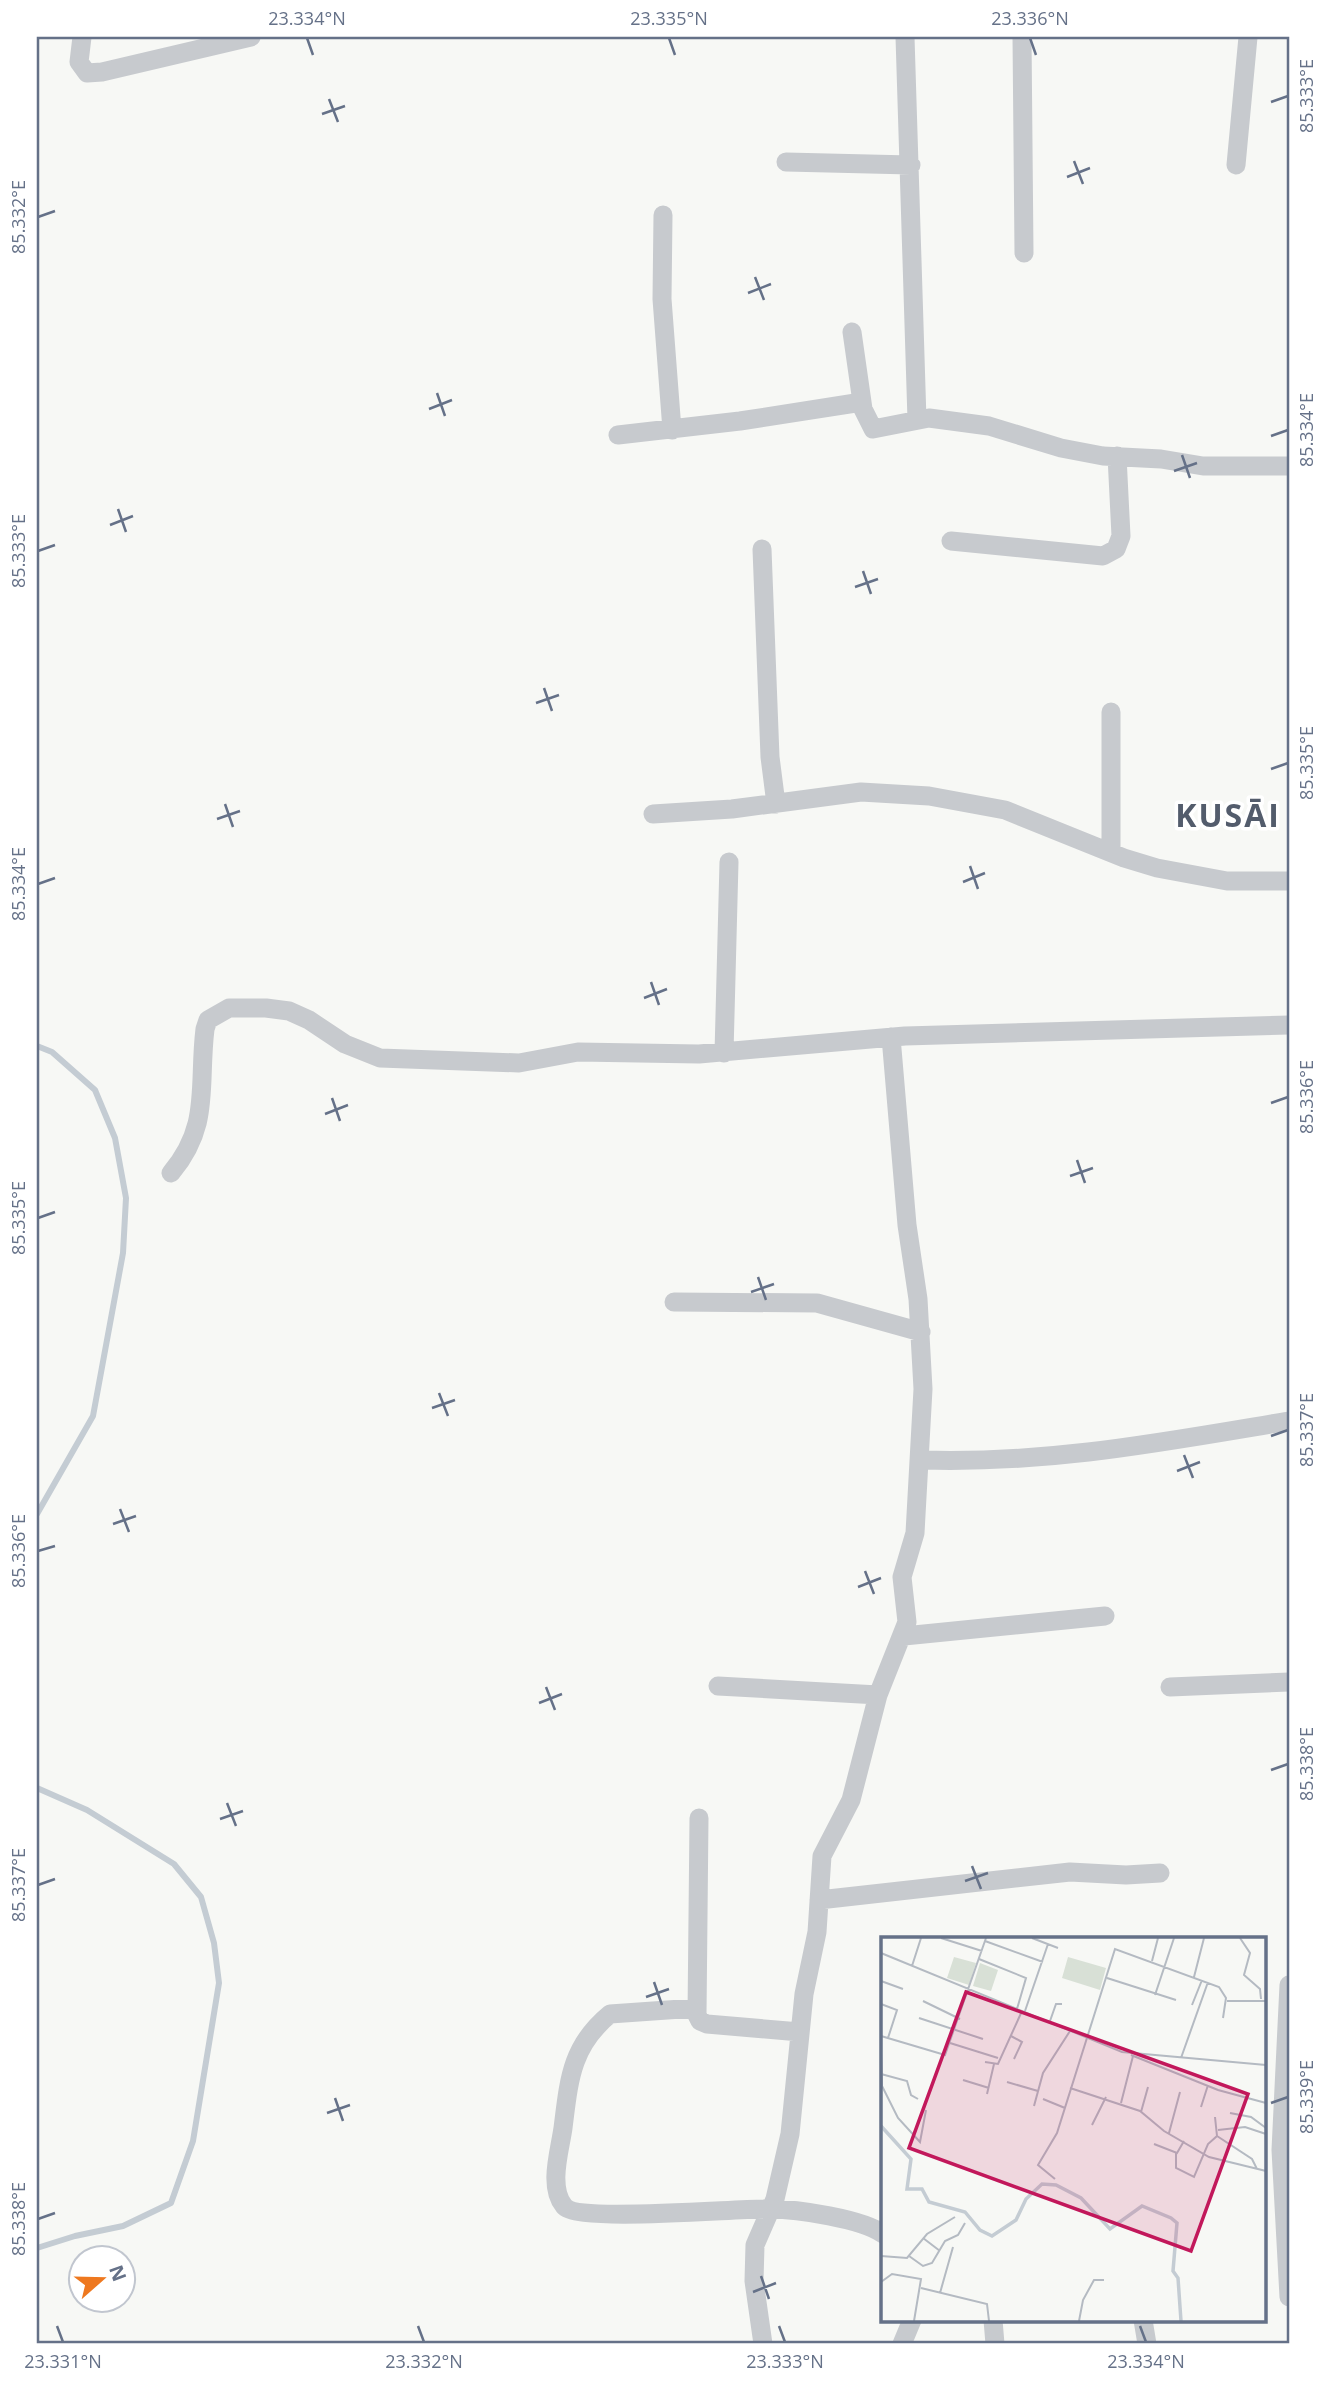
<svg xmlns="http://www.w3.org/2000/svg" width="1326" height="2381" viewBox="0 0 1326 2381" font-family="'Open Sans',sans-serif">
<rect width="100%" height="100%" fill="#f7f8f5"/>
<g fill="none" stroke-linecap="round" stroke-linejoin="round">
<!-- stream -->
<path stroke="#c4ccd3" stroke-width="6" d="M 37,1046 L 52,1052 L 95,1090 L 115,1138 L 126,1198 L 123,1253 L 93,1416 L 37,1514
M 37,1788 L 87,1810 L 174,1864 L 201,1897 L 214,1943 L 219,1983 L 193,2141 L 171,2203 L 123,2226 L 75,2236 L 37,2248"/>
<!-- street -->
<path stroke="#c7cace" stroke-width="19" d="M 82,37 L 79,62 L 87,73 L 102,72 L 251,37
M 905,37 L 917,420
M 1022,37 L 1024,253
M 786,162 L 911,165
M 1236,165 L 1248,37
M 663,215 L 662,299 L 672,430
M 852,332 L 863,409 L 873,429 L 929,418 L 989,426 L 1061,448 L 1103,456 L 1161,459 L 1203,466 L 1289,466
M 618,435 L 740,421 L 862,402
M 951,541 L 1103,556 L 1116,549 L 1121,536 L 1117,456
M 762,549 L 770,757 L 776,804
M 653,814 L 732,809 L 861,792 L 929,796 L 1005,810 L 1124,858 L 1157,868 L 1227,881 L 1289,881
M 1111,852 L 1111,712
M 724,1053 L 729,862
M 171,1173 C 211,1125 198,1087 205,1029 L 208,1020 L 229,1008 L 266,1008 L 289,1011 L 309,1020 L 345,1044 L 380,1058 L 519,1063 L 578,1052 L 699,1054 L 905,1036 L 1289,1025
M 674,1302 L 817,1303 L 921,1332
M 921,1460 C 1049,1464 1163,1442 1289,1421
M 904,1636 L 1105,1616
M 718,1686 L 878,1695
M 1170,1687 L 1289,1682
M 699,1818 L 697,2015 L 700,2021 L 707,2024 L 800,2032
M 819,1900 L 1070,1872 L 1126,1875 L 1160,1873
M 1289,1985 L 1281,2150 L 1289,2297
M 696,2008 L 610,2014 C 571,2046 569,2080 563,2128 C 560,2150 548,2187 564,2206 C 577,2223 740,2208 770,2209 C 797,2209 863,2219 883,2234
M 993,2320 L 995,2344
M 1143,2320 L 1147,2344
M 763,2344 L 754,2281 L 755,2245 L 775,2199 L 790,2134 L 804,1994 L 817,1932 L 822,1856 L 851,1800 L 878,1695 L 907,1622 L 902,1577 L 915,1533 L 923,1389 L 918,1299 L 907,1225 L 891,1037
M 902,2344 L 912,2320"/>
</g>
<!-- ticks -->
<path fill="none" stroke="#657188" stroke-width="2.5" d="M 307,38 L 313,55M 669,38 L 675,55M 1030,38 L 1036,55M 329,99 L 338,122M 1271,102 L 1288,96M 322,114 L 345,106M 1074,161 L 1083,184M 1067,177 L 1090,168M 38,217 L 55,211M 755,277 L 764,300M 748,293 L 771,284M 437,393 L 445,416M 429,409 L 452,400M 1271,436 L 1288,430M 1182,455 L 1190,478M 1174,471 L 1197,463M 118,509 L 126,532M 110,525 L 133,516M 38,551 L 55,545M 863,571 L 871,594M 855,587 L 878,579M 544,688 L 552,711M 536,703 L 559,695M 1271,769 L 1288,763M 225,804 L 233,827M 217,819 L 240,811M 970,866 L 978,889M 963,882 L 985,873M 38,884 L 55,878M 651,982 L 659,1005M 644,998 L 667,989M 332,1098 L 340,1121M 1271,1103 L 1288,1097M 325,1114 L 348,1105M 1077,1160 L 1085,1183M 1070,1176 L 1093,1168M 38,1218 L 55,1212M 758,1277 L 766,1300M 751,1292 L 774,1284M 439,1393 L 448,1416M 432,1408 L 455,1400M 1271,1436 L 1288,1430M 1184,1455 L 1193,1478M 1177,1471 L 1200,1462M 120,1509 L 129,1532M 113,1524 L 136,1516M 38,1551 L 55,1546M 865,1571 L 874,1594M 858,1587 L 881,1578M 546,1687 L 555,1710M 539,1703 L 562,1694M 1271,1770 L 1288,1764M 227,1803 L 236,1826M 220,1819 L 243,1811M 972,1866 L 981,1889M 965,1881 L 988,1873M 38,1885 L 55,1879M 654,1982 L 662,2005M 646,1997 L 669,1989M 335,2098 L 343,2121M 1271,2103 L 1288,2097M 327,2113 L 350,2105M 38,2219 L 55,2213M 761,2276 L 769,2299M 753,2292 L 776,2283M 57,2326 L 63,2342M 418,2326 L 424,2342M 779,2326 L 785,2342M 1140,2326 L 1146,2342"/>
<g text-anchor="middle" stroke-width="7" stroke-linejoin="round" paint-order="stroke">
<!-- district labels -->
<g font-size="32" font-weight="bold" letter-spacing="2" fill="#535c6c" stroke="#fff">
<text x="1228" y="827">KUSĀI</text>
</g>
</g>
<!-- overview -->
<g transform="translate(881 1937)">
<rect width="385" height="385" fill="#f7f8f5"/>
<path d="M 73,20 L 95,26 L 88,48 L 66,41 ZM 187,20 L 225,31 L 219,53 L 181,41 ZM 99,26 L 117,33 L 110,54 L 92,49 Z" fill="#d8e0d6"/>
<path fill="none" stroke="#c4ccd3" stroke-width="3.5" d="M 0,189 L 30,222 L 26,252 L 41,252 L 48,265 L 84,275 L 99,293 L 111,299 L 135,283 L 145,262 L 161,247 L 175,248 L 200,261 L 229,292 L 261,269 L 290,281 L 296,286 L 292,334 L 297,341 L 300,384"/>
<path fill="none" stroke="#b4bac2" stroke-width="2" d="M 60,1 L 101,14M 151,1 L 177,11M 359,1 L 369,16 L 363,38 L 379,52 L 380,62M 104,4 L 162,25M 0,16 L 241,115 L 385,128M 98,22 L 145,41 L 136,72M 271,24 L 277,1M 31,29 L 40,1M 313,40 L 323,1M 226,41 L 295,63M 0,44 L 22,52M 274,58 L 293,1M 42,64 L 79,82M 346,64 L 385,64M 0,67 L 16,73 L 7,101M 311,68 L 321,43M 144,74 L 167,7M 38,81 L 102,102M 169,84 L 175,67 L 181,67M 0,99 L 64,118 L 105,1M 130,99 L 141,105 L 133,122M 69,106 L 117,121M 0,116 L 1,149 L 17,181 L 39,205 L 45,173M 250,118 L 337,153 L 385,166M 300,121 L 327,45M 104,125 L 117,127 L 141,74M 0,137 L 26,144 L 30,158 L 37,162M 82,143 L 108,151M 126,145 L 157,154M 189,151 L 259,174 L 283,194 L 328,220 L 385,234M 106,157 L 113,127M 162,162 L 184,171M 240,166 L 252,119M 153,169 L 162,136 L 189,94M 320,170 L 327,148M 260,175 L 267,150M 349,176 L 370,180 L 385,191M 211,188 L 225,160M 337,193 L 364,190 L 385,197M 288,196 L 299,155M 336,199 L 371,222 L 376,232M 273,207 L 296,216 L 303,204M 295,216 L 295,231 L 313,240 L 327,207 L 336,199 L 334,180M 174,242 L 157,228 L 176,196 L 234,12 L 338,50 L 345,61 L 342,81M 42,301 L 59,314M 0,319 L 26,321 L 46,297 L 74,280M 28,319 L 42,329 L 51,326 L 64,304 L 77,298 L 84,286M 0,345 L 11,337 L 40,342 L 33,384M 40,351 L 106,367 L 108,384M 59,356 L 72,310M 198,384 L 202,363 L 213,343 L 223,343"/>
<path fill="#c2185b" fill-opacity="0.15" stroke="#c2185b" stroke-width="3.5" d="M 85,55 L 367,157 L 310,314 L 28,211 Z"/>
<rect width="385" height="385" fill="none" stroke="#657188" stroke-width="3.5"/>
</g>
<!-- border -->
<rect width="1326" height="2381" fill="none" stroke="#ffffff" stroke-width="77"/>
<!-- north arrow -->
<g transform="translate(102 2279) rotate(70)"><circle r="33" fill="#ffffff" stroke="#c1c6cf" stroke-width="2"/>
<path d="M0-5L12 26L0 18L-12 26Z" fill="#ee781f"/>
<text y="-10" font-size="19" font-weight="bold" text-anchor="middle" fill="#657188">N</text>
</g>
<rect x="38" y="38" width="1250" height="2304" fill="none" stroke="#657188" stroke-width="2.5"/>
<g font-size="18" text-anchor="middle" fill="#657188">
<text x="307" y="25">23.334°N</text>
<text x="669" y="25">23.335°N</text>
<text x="1030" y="25">23.336°N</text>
<text transform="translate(1307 96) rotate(-90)" y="6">85.333°E</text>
<text transform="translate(19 217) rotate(-90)" y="6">85.332°E</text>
<text transform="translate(1307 430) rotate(-90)" y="6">85.334°E</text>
<text transform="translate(19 551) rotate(-90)" y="6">85.333°E</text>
<text transform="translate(1307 763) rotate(-90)" y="6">85.335°E</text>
<text transform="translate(19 884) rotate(-90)" y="6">85.334°E</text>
<text transform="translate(1307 1097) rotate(-90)" y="6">85.336°E</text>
<text transform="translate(19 1218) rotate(-90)" y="6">85.335°E</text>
<text transform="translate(1307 1430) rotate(-90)" y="6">85.337°E</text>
<text transform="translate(19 1551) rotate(-90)" y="6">85.336°E</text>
<text transform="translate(1307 1764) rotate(-90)" y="6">85.338°E</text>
<text transform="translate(19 1885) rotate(-90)" y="6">85.337°E</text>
<text transform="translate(1307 2097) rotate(-90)" y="6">85.339°E</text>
<text transform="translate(19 2219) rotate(-90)" y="6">85.338°E</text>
<text x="63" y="2368">23.331°N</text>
<text x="424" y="2368">23.332°N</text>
<text x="785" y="2368">23.333°N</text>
<text x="1146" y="2368">23.334°N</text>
</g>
</svg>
